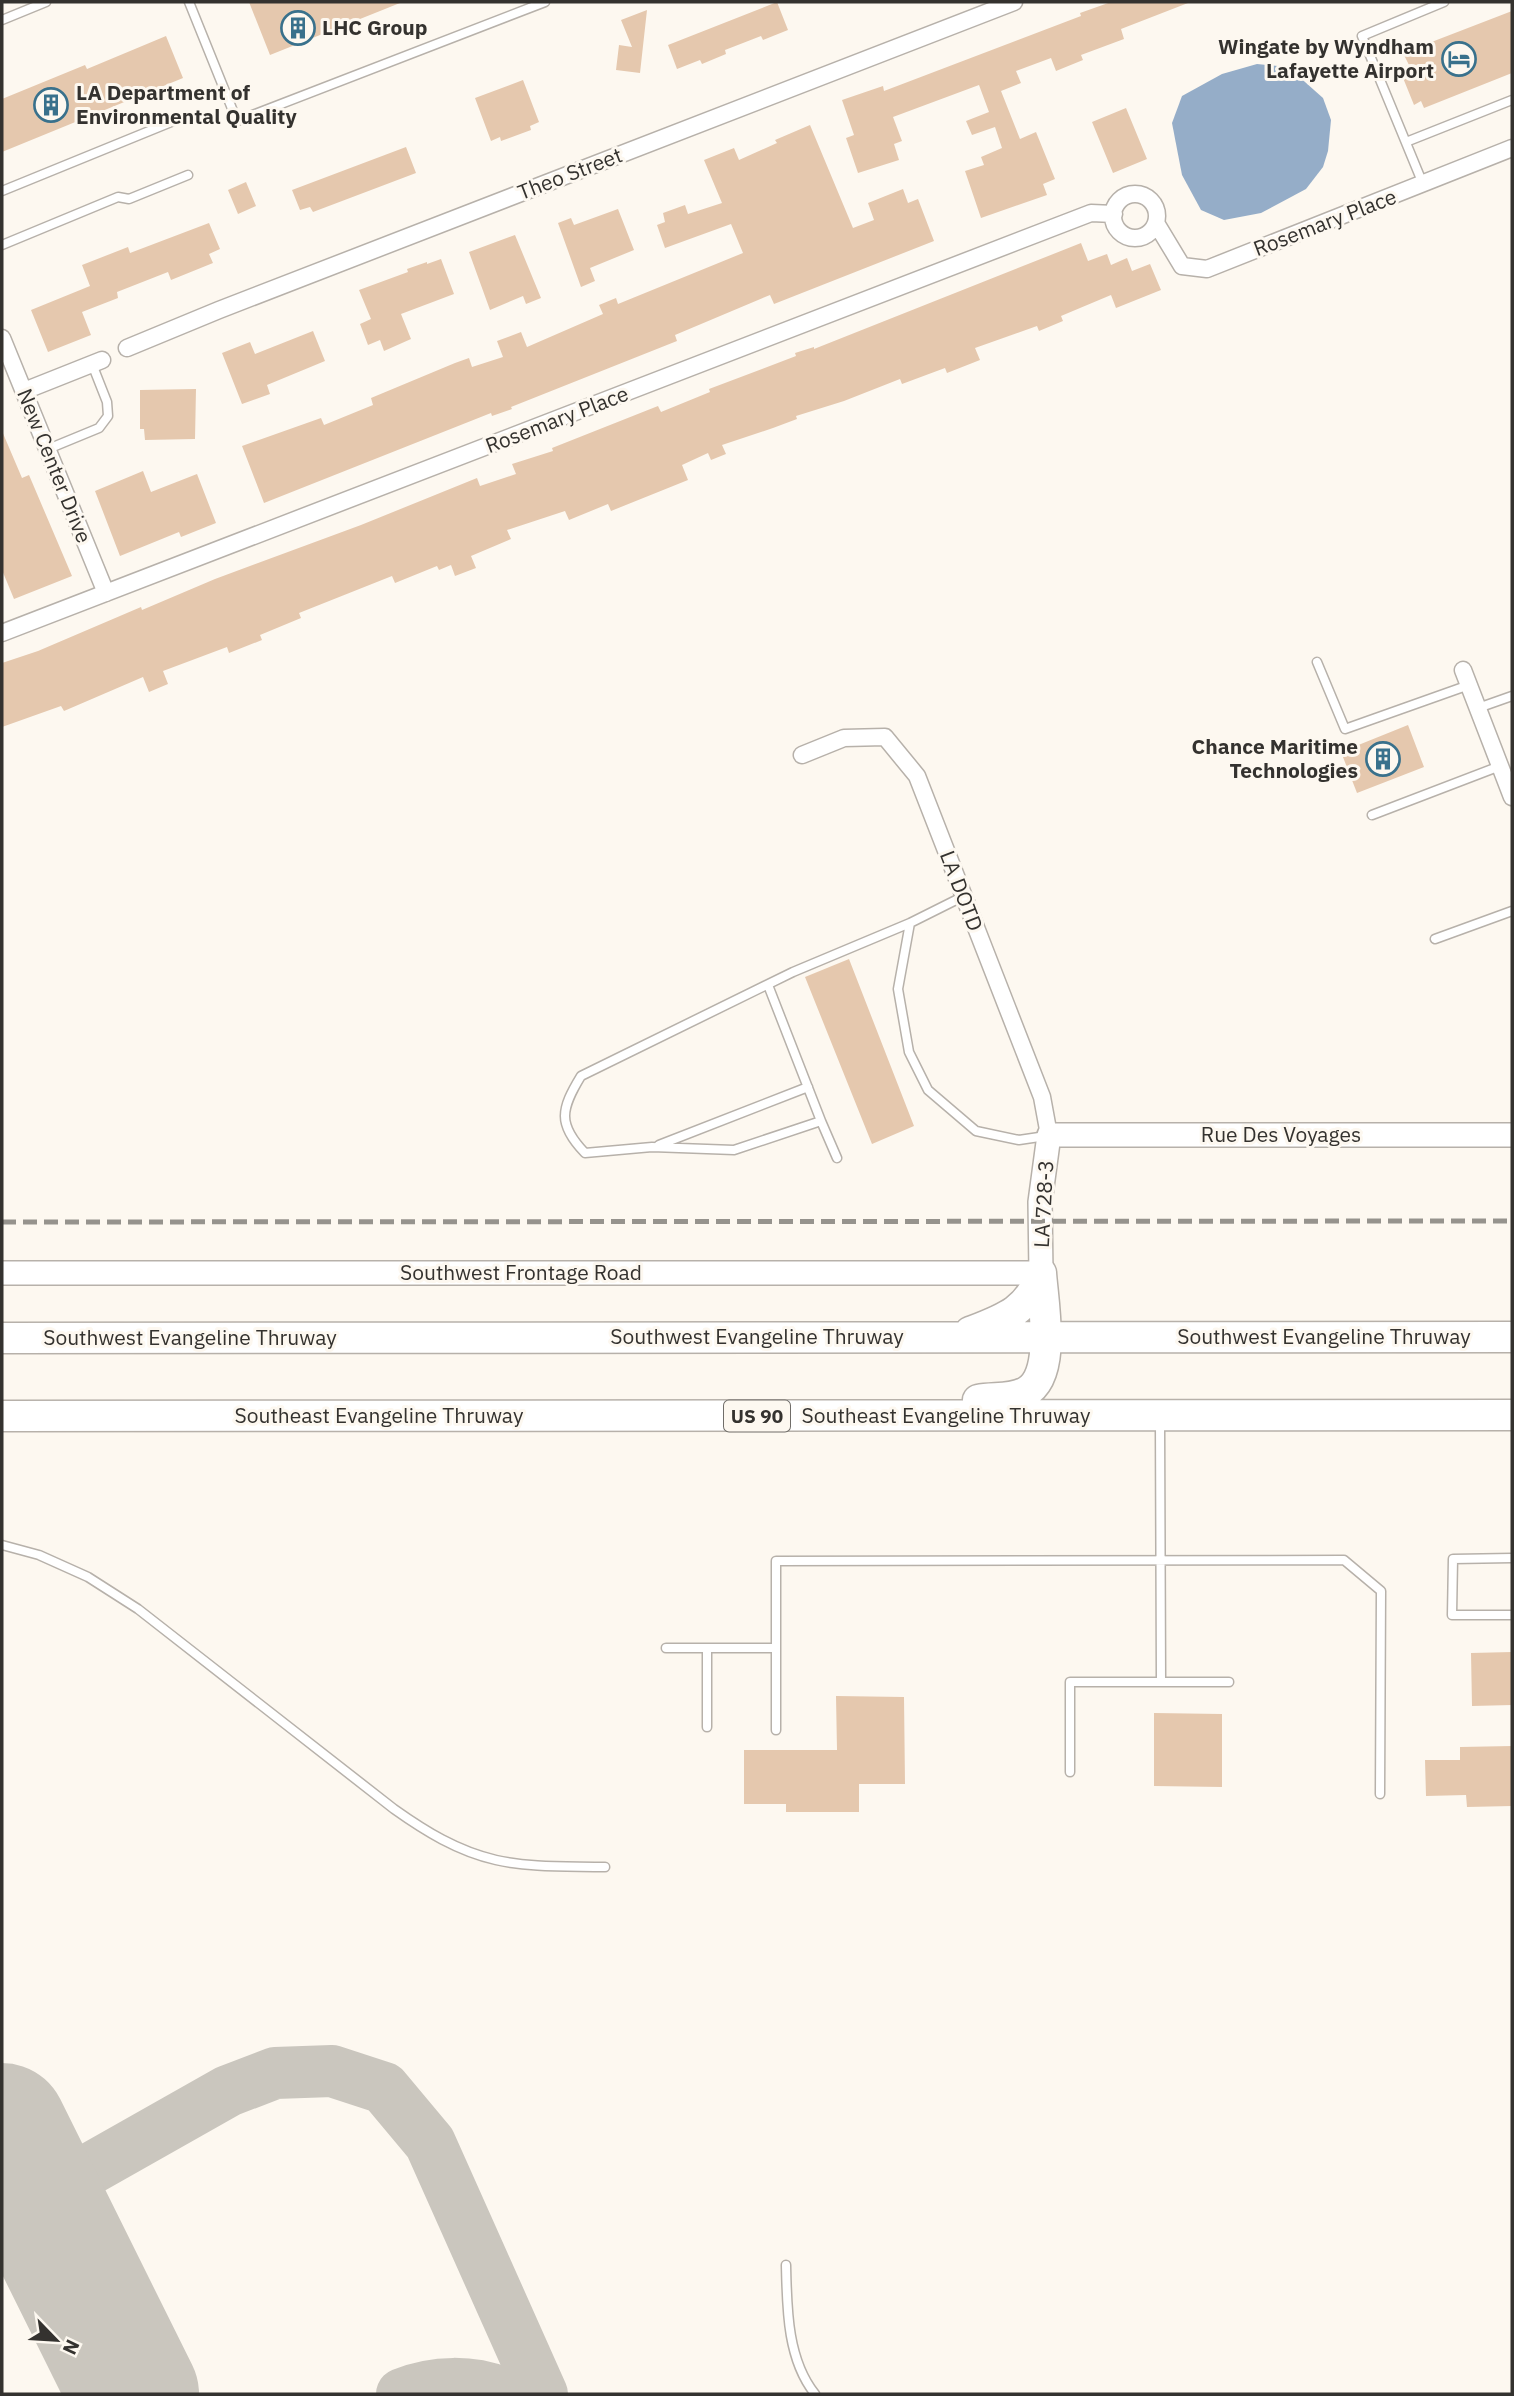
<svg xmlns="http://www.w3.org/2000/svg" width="1514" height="2396" viewBox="0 0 1514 2396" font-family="'IBM Plex Sans',sans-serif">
<rect width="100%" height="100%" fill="#fdf8f0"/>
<!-- water -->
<path fill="#95adc8" d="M 1257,64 L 1278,66 L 1296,74 L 1323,98 L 1331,120 L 1328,151 L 1323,167 L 1306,189 L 1261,213 L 1224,220 L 1201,210 L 1182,175 L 1172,123 L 1182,96 L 1222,74 Z"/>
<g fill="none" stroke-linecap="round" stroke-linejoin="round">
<!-- taxiway -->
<path stroke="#cac6be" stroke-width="52" d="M 37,2199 L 228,2091 L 275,2073 L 332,2071 L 384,2088 L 430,2143 L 542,2394
M 402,2394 C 434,2381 473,2380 504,2394"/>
<!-- runway -->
<path stroke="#cac6be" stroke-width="130" d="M 2,2128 L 134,2394"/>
</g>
<!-- building -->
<path fill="#e5c8ae" d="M 249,2 L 400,2 L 400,3 L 270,55 Z
M 777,2 L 788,30 L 763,40 L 761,36 L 725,50 L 726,54 L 702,64 L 700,60 L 677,69 L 668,45 Z
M 1111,2 L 1188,3 L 1121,29 L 1124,39 L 1081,55 L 1083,60 L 1056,71 L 1051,58 L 1016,71 L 1021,83 L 1001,91 L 1020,139 L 1036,132 L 1055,179 L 1043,184 L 1047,195 L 981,218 L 965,171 L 984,165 L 981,157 L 1002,148 L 995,127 L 972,135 L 966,121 L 989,112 L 979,85 L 893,117 L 902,141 L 894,144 L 899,160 L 858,173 L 846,138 L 854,135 L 842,100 L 883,86 L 884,91 L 1081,16 L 1080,13 Z
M 647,10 L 640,73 L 616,70 L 619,45 L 632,47 L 621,20 Z
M 1512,11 L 1512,73 L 1424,108 L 1421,101 L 1414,105 L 1399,68 L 1409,65 L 1403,53 Z
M 166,36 L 183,78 L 2,152 L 2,99 L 85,65 L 87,69 Z
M 523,80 L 539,122 L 530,126 L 531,130 L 501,141 L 500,137 L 491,141 L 475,98 Z
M 1126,108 L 1147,159 L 1113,173 L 1092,122 Z
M 810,125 L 853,228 L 874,220 L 868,203 L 903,189 L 908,203 L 918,199 L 934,241 L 774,304 L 770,295 L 675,335 L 677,341 L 511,407 L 512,409 L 492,416 L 491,413 L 264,503 L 242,446 L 321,418 L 324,425 L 373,405 L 371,398 L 455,363 L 469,358 L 472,367 L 503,357 L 497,341 L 521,332 L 527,347 L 603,314 L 599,305 L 616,298 L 618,304 L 743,253 L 731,224 L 665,248 L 657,225 L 665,222 L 663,213 L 685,205 L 688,214 L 722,203 L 704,160 L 734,148 L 739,160 L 777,143 L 775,140 Z
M 406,147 L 416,173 L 313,212 L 310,207 L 300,210 L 292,190 Z
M 246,182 L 256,206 L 238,214 L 228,190 Z
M 618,209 L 634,250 L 590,268 L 595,281 L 581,287 L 558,223 L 571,218 L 574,225 Z
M 209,223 L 220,249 L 209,254 L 213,263 L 171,280 L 168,272 L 117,292 L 118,298 L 82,312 L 91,335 L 48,352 L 31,310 L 90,286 L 82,265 L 128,247 L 130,253 Z
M 515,235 L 541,298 L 526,304 L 523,296 L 490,310 L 469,252 Z
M 1081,243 L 1088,261 L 1107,254 L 1111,265 L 1127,258 L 1132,271 L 1150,264 L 1161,290 L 1116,308 L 1111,295 L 1061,316 L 1063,321 L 1039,331 L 1037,326 L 975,348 L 980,360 L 947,373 L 945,368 L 902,384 L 900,379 L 844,401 L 796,416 L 797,419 L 773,428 L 722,445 L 726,454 L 711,460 L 708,453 L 682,465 L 688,480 L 611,511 L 608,504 L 569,520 L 565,511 L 507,530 L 511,539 L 471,556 L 476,568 L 455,576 L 451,565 L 439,570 L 437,566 L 395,583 L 392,576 L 299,613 L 301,618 L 260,635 L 262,640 L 229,653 L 227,647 L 163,671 L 168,684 L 149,692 L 143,677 L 64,711 L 61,706 L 2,727 L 2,663 L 38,651 L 141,607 L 142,610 L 215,579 L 361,525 L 477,478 L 480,486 L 516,474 L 512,464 L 553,451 L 552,448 L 658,406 L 661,412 L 710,392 L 709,389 L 796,356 L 795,353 L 814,347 L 814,349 Z
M 441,259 L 454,294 L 401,314 L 411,339 L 384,351 L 380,340 L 368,345 L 360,324 L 371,319 L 359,290 L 408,272 L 407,269 L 427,262 L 427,264 Z
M 313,331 L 325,361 L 267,385 L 270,394 L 242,404 L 222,353 L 250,342 L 255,354 Z
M 196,389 L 195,439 L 145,440 L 144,429 L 140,429 L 140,390 Z
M 2,431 L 22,478 L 29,475 L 72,576 L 14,599 L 2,570 Z
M 143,471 L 151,492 L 197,474 L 216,523 L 181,537 L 179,532 L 120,556 L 95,491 Z
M 1408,725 L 1424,767 L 1357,793 L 1341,752 Z
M 849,959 L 914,1126 L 872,1144 L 805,977 Z
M 1512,1652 L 1512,1705 L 1472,1706 L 1471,1653 Z
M 836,1696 L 904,1697 L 905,1784 L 859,1784 L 859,1812 L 786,1812 L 786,1804 L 744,1804 L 744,1750 L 837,1750 Z
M 1154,1713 L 1222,1714 L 1222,1787 L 1154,1786 Z
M 1512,1746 L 1512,1806 L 1467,1807 L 1466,1795 L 1426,1796 L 1425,1760 L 1460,1760 L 1460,1747 Z"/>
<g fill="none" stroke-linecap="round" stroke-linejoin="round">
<!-- lane casing -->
<g stroke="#b7b1aa" stroke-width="11">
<path id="lane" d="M 189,2 L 237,121 L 545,2
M 2,20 L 46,2
M 1406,142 L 1512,100
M 1423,184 L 1362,36 L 1444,2
M 2,191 L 186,116
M 2,245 L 118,197 L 129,199 L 188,175
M 48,449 L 99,428 L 108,416 L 107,402 L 92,364
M 1317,662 L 1345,729 L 1469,685
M 1478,708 L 1512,696
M 1372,815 L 1500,766
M 910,923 L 898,989 L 909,1052 L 928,1090 L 976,1131 L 1019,1140 L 1046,1136
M 1435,939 L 1512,911
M 768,985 L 821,1121 L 734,1150 L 652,1147 L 585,1153 C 557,1124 561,1109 581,1076 L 793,972 L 910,923 L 964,896
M 821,1121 L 837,1158
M 659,1145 L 808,1087
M 1160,1422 L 1161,1682 L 1229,1682
M 2,1545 L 39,1555 L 88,1577 L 138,1609 L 394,1809 C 425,1831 457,1851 496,1860 C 531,1868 569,1866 605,1867
M 1512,1558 L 1453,1559 L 1452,1615 L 1512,1615
M 666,1648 L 776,1648
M 707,1727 L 707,1649
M 776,1730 L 776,1561 L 1344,1560 L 1381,1591 L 1380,1794
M 1070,1772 L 1070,1682 L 1161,1682
M 786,2265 C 787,2308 787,2359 815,2394"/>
</g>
<!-- street casing -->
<g stroke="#b7b1aa" stroke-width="19">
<path id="street" d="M1113 216a22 22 0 1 1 44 0a22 22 0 1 1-44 0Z
M 1156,223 L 1182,266 L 1207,269 L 1512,148
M 2,338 L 106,593
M 127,348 L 219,310 L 1014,2
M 24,391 L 102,360
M 2,633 L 1091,213 L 1114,214
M 1463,670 L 1512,797
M 802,755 L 844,738 L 885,737 L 917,776 L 1042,1097 L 1049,1135"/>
</g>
<!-- secondary casing -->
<g stroke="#b7b1aa" stroke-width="26">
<path id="secondary" d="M 2,1273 L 1041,1273 L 1040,1202 L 1049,1135 L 1512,1135"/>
</g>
<!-- highway casing -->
<g stroke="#b7b1aa" stroke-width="33">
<path id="highway" d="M 970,1332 C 1004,1319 1030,1310 1041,1273
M 2,1338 L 1512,1337
M 978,1400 C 994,1397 1011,1400 1026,1392 C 1057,1375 1043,1303 1041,1273
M 2,1416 L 1512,1415"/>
</g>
<!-- lane -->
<use href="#lane" stroke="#fff" stroke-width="8"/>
<!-- street -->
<use href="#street" stroke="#fff" stroke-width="16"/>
<!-- secondary -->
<use href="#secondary" stroke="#fff" stroke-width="23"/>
<!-- highway -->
<use href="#highway" stroke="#fff" stroke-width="30"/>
<!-- rail -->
<path stroke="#96938d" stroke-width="5" stroke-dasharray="14 7" stroke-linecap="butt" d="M 2,1222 L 1512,1221"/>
</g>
<!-- icons -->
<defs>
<g id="building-ring" transform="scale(1.75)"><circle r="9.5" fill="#fdf8f0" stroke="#39718c" stroke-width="1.5"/><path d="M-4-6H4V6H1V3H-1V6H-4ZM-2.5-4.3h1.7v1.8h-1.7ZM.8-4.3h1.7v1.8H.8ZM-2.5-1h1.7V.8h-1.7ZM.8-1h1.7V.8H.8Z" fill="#39718c"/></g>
<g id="hotel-ring" transform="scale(1.75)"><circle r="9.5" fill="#fdf8f0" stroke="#39718c" stroke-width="1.5"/><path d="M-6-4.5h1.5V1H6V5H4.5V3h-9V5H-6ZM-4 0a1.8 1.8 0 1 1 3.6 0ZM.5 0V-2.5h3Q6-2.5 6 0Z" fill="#39718c"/></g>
</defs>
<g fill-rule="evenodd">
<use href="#building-ring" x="298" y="28"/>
<use href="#hotel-ring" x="1459" y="59"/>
<use href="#building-ring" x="51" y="105"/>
<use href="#building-ring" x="1383" y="759"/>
</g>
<g text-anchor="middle" stroke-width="6" stroke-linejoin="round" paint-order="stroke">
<!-- shield labels -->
<rect fill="#fdf8f0" stroke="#706d69" stroke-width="2" x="724" y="1400.5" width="66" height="31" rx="5"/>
<g font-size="19" font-weight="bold" fill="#34322f">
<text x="757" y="1423">US 90</text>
</g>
<!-- poi labels -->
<g font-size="21" font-weight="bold" fill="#34322f" stroke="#fdf8f0" text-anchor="start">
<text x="322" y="35">LHC Group</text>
<text x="1434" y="54" text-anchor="end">Wingate by Wyndham<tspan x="1434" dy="24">Lafayette Airport</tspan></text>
<text x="76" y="100">LA Department of<tspan x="76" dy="24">Environmental Quality</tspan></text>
<text x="1358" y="754" text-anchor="end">Chance Maritime<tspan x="1358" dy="24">Technologies</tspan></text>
</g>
<!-- street labels -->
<g font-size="21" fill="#34322f" stroke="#fdf8f0">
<text transform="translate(570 174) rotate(-21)" y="7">Theo Street</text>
<text transform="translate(1325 223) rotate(-21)" y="7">Rosemary Place</text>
<text transform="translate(557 420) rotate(-21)" y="7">Rosemary Place</text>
<text transform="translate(54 466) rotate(68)" y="7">New Center Drive</text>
<text transform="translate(961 891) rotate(69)" y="7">LA DOTD</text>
<text x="1281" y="1142">Rue Des Voyages</text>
<text transform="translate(1044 1204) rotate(-87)" y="7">LA 728-3</text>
<text x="521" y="1280">Southwest Frontage Road</text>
<text x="757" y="1344">Southwest Evangeline Thruway</text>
<text x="1324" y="1344">Southwest Evangeline Thruway</text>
<text x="190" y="1345">Southwest Evangeline Thruway</text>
<text x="379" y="1423">Southeast Evangeline Thruway</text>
<text x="946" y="1423">Southeast Evangeline Thruway</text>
</g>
</g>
<!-- border -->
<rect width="1514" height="2396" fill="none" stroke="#34322f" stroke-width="7"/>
<!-- north arrow -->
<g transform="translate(56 2340) rotate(115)" stroke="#fdf8f0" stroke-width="5" paint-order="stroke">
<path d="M0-5L12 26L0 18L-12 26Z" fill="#34322f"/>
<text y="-10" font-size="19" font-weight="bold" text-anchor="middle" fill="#34322f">N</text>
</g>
</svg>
